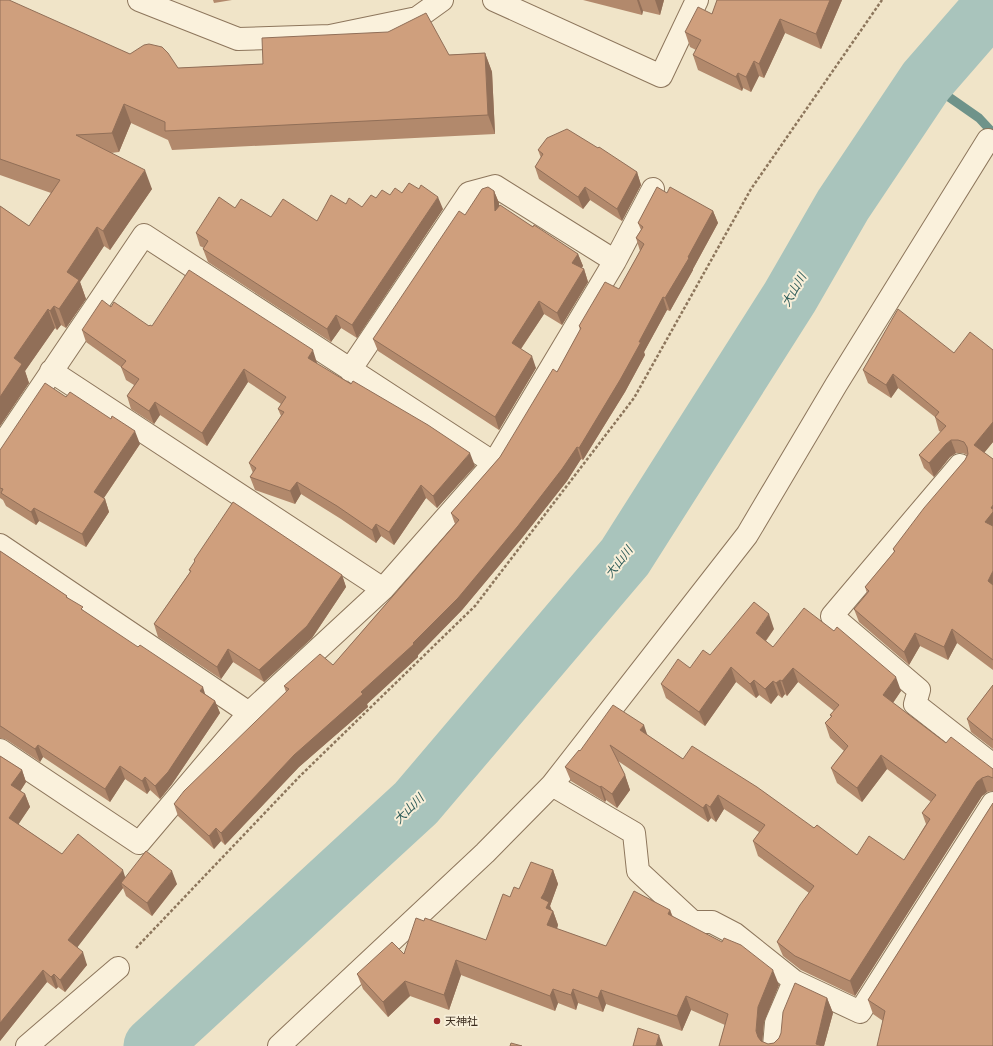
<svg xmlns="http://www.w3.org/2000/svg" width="993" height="1046" viewBox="0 0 993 1046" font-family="'Noto Serif','Noto Sans JP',serif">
<rect width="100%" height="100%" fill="#f0e4c8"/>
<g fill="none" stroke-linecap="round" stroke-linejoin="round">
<!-- stream -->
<path stroke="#6f938a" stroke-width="9" d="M 926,81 L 979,118 L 993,133"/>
<!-- river -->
<path stroke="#a9c4bc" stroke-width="57" d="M 152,1046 L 416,803 L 625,557 L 790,297 L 843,205 L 926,81 L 993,4"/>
<!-- minor casing -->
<g stroke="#8d765c" stroke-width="24">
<path id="minor" d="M 139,0 L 238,39 L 330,36 L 417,18 L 442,0
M 494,0 L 661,76 L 697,0
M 350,370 L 469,193 L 495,186 L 615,261
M 51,371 L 383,589
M 0,448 L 144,235 L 494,463
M 960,465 L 832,616 L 919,690 L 915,704 L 993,765
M 0,545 L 249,713
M 0,750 L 139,843 L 249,713 L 383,589 L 494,463 L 615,261 L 653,189
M 552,785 L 634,833 L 638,871 L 693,922 L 712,922 L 735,934 L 794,981 L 860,1012 L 993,803
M 27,1046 L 118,968
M 279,1046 L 485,853 L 552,785 L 747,535 L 836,385 L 988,140
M 774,1046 L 776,1023 L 794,981"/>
</g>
<!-- path -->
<path stroke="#8d765c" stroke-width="2.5" stroke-dasharray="3 2" stroke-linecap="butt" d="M 136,948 L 300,776 L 475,606 L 634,398 L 751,189 L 882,0"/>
<!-- minor -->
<use href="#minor" stroke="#faf1dc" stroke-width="22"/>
</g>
<!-- wall -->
<path fill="#b2896c" d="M 0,0 L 130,54 L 178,68 L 485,53 L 492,72 L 495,134 L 172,150 L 168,140 L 131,123 L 119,152 L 111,153 L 152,189 L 110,250 L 104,246 L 80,282 L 86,299 L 66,328 L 61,325 L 57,330 L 55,328 L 25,371 L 29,383 L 0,426 L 0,206 L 29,226 L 51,193 L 0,175 Z
M 213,0 L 232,0 L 214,3 Z
M 583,0 L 664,0 L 660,15 L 643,11 L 642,15 Z
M 717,0 L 842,0 L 821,49 L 785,33 L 764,78 L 759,76 L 751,92 L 743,88 L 742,91 L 698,70 L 693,55 L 696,50 L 690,47 L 685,32 L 712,14 Z
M 538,150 L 637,172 L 641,185 L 622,221 L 590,200 L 583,209 L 539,179 L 535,167 L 541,158 Z
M 494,191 L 499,203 L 499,206 L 578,254 L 583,266 L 581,268 L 584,269 L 588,282 L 562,325 L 544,314 L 521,349 L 536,368 L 499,430 L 378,351 L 373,339 L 465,215 Z
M 402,193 L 443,209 L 357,338 L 341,328 L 331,342 L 208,262 L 203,249 L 204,248 L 200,246 L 196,233 L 235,208 L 271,217 L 317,221 L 346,204 L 362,207 L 376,198 Z
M 667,193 L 713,211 L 718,223 L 693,269 L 693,270 L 670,311 L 667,310 L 644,352 L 645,355 L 625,392 L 583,460 L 581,459 L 567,481 L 522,538 L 462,610 L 418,655 L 418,657 L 367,704 L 368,707 L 299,767 L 225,845 L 221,841 L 214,849 L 178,816 L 174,804 L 286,692 L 284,686 L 333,665 L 455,524 L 451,513 L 500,457 L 557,372 L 580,330 L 579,326 L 619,289 L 640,251 L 636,238 L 641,230 L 638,223 Z
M 111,307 L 149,326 L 152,326 L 317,363 L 317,364 L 475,466 L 437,508 L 426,498 L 394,545 L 381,536 L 376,543 L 341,519 L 301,494 L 295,504 L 255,490 L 250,477 L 253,473 L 249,463 L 281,416 L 278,409 L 281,404 L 248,382 L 207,446 L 160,415 L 154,424 L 131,409 L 127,396 L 134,385 L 126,380 L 121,367 L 86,342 L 82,330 Z
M 993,350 L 993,442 L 984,453 L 993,459 L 993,670 L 957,643 L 948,660 L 920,646 L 909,665 L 859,622 L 854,609 L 867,593 L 865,587 L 894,552 L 893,549 L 965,460 L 967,455 L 963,453 L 956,453 L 950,457 L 934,477 L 924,468 L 919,455 L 941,432 L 939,431 L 935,417 L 898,388 L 891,398 L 868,383 L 863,370 L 954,353 Z
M 140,444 L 104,498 L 105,499 L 109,512 L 86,547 L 39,521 L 36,525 L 6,506 L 3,500 L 0,498 L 0,450 Z
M 0,551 L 67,596 L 67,597 L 84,611 L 215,701 L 220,713 L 172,784 L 160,799 L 150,790 L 147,794 L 125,779 L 110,802 L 43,757 L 40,762 L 7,740 L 0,738 Z
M 194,560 L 342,575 L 346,587 L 312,638 L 264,682 L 233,662 L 221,679 L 158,637 L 154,624 L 190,572 L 189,570 L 195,561 Z
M 774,629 L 766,641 L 773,647 L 901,691 L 893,703 L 946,743 L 993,769 L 993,791 L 987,792 L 982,796 L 855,996 L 801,970 L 783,956 L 777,942 L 809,893 L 758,856 L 753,841 L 759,832 L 724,809 L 716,822 L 711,818 L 708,822 L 618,761 L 625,775 L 630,790 L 617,808 L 606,800 L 605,802 L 571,781 L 565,767 L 580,751 L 647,735 L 683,759 L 814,828 L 857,855 L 904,860 L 926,824 L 922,813 L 931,802 L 887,769 L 862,802 L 837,783 L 831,768 L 844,751 L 830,738 L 825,723 L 831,717 L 830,715 L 834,711 L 798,682 L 787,696 L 785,694 L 782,698 L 778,695 L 771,704 L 759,695 L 756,698 L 736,682 L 705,726 L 666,698 L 661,684 L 690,668 L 710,655 Z
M 993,685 L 993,749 L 971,732 L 967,719 Z
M 0,756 L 22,770 L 26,782 L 20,791 L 25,794 L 30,807 L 18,824 L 62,854 L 125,878 L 177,884 L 152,916 L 126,896 L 123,888 L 77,947 L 87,965 L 65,992 L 58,987 L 56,989 L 47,982 L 0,1041 Z
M 993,803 L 883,1021 L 873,1014 L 868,1000 Z
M 553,870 L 558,884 L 550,906 L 552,910 L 553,911 L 558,925 L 557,929 L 606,946 L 670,910 L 673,917 L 779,985 L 764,1022 L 762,1042 L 768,1044 L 774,1043 L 827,998 L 833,1013 L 824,1046 L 719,1046 L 725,1025 L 691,1010 L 682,1031 L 606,1004 L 603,1012 L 578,1003 L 576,1010 L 558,1003 L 555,1011 L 461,975 L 449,1010 L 410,996 L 388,1017 L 363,989 L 357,974 L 404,954 L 424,921 L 486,940 L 510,897 L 519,889 Z"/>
<!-- shaded-wall -->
<path fill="#916f58" d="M 637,0 L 639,0 L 643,11 L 642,15 Z
M 655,0 L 664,0 L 660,15 Z
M 830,0 L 842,0 L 821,49 L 816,34 Z
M 780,19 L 785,33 L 764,78 L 759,64 Z
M 485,53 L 492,72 L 495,134 L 488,115 Z
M 754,61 L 759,76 L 751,92 L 746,77 Z
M 738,73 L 743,88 L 742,91 L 736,77 Z
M 124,104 L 131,123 L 119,152 L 112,133 Z
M 145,170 L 152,189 L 110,250 L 103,231 Z
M 637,172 L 641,185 L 622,221 L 617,209 Z
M 585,187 L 590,200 L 583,209 L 578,197 Z
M 494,191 L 499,203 L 500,223 L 495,211 Z
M 438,197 L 443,209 L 357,338 L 352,325 Z
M 713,211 L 718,223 L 693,269 L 693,270 L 670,311 L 665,298 Z
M 97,227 L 104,246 L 80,282 L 86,299 L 66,328 L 59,309 L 67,272 Z
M 578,254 L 583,266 L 577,275 L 572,263 Z
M 584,269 L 588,282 L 562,325 L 557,313 Z
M 663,297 L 667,310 L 644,352 L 645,355 L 625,392 L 583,460 L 579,448 L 639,342 Z
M 539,301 L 544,314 L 516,356 L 512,343 Z
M 54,306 L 61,325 L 57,330 L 50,311 Z
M 48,309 L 55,328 L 25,371 L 29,383 L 0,426 L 0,397 L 14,358 Z
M 336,315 L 341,328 L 331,342 L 327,329 Z
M 313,350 L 317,363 L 312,371 L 308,358 Z
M 532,356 L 536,368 L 499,430 L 495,417 Z
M 244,369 L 248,382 L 207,446 L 202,433 Z
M 893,374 L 898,388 L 891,398 L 886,385 Z
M 155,402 L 160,415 L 154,424 L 149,411 Z
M 993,422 L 993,442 L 979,459 L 974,445 Z
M 135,431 L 140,444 L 99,505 L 94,492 Z
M 951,440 L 956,453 L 950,457 L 934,477 L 929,463 L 946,444 Z
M 577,447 L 581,459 L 567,481 L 522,538 L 462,610 L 418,655 L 418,657 L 367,704 L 368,707 L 299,767 L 225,845 L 221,833 L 294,755 L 413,643 Z
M 470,453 L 475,466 L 437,508 L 433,496 Z
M 297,482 L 301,494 L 295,504 L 290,491 Z
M 421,485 L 426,498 L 394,545 L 389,532 Z
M 105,499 L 109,512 L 86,547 L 82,534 Z
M 993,505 L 993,531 L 985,522 L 991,508 Z
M 34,508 L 39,521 L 36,525 L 31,512 Z
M 376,524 L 381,536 L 376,543 L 372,530 Z
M 993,571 L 993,594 L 988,581 Z
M 342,575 L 346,587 L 312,638 L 264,682 L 259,670 Z
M 769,614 L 774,629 L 761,647 L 756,633 Z
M 952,629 L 957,643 L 948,660 L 944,647 Z
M 915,633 L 920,646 L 909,665 L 904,652 Z
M 228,649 L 233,662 L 221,679 L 217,667 Z
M 731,667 L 736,682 L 705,726 L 699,712 Z
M 793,668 L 798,682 L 787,696 L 782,681 Z
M 896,677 L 901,691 L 888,710 L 883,695 Z
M 754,680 L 759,695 L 756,698 L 750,684 Z
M 780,680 L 785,694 L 782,698 L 776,683 Z
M 773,681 L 778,695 L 771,704 L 765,689 Z
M 203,687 L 207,700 L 200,691 Z
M 215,701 L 220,713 L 172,784 L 160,799 L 155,786 Z
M 644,725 L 649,740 L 640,730 Z
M 38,745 L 43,757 L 40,762 L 35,749 Z
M 881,755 L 887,769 L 862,802 L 857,788 Z
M 120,766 L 125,779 L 110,802 L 105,789 Z
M 22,770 L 26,782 L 16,798 L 11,785 Z
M 625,775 L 630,790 L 617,808 L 612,794 Z
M 145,777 L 150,790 L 147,794 L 142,781 Z
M 982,778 L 987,792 L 982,796 L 855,996 L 850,981 L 977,782 Z
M 601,786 L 606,800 L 605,802 L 600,787 Z
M 25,794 L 30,807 L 14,831 L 9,818 Z
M 718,795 L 724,809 L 716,822 L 710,807 Z
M 706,804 L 711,818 L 708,822 L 703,808 Z
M 216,828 L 221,841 L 214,849 L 209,836 Z
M 123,870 L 127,883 L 121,883 L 123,888 L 73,953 L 68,940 Z
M 553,870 L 558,884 L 550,906 L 552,912 L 553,911 L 558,925 L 553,940 L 547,925 L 541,898 Z
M 172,871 L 177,884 L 152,916 L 147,903 Z
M 670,910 L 675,925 L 668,914 Z
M 83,952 L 87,965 L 65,992 L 60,980 Z
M 456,960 L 461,975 L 449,1010 L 444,995 Z
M 43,970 L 47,982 L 0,1041 L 0,1023 Z
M 773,970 L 779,985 L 764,1022 L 762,1046 L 758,1037 L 756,1031 L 758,1007 Z
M 54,974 L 58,987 L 56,989 L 51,977 Z
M 405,981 L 410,996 L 388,1017 L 383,1002 Z
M 553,989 L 558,1003 L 555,1011 L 550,996 Z
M 573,989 L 578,1003 L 576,1010 L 571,995 Z
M 601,990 L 606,1004 L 603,1012 L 598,998 Z
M 686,996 L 691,1010 L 682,1031 L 677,1016 Z
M 827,998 L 833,1013 L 824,1046 L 816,1046 L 816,1044 Z
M 659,1035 L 663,1046 L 656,1046 Z"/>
<!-- building -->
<path fill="#cf9f7d" stroke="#916f58" d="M 0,0 L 9,0 L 130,54 L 144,45 L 149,44 L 162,47 L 168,53 L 178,68 L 263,64 L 262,38 L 388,32 L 426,13 L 449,55 L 485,53 L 488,115 L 165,131 L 165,122 L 124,104 L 112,133 L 76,135 L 145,170 L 103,231 L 97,227 L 67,272 L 79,280 L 59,309 L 54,306 L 50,311 L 48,309 L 14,358 L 22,364 L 0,397 L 0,206 L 29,226 L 60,180 L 0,159 Z
M 717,0 L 830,0 L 816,34 L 780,19 L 759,64 L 754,61 L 746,77 L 738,73 L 736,77 L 693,55 L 701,40 L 685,32 L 698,7 L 712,14 Z
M 567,129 L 598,148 L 599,147 L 637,172 L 617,209 L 585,187 L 578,197 L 535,167 L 543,154 L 538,150 L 547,138 Z
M 409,183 L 419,189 L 421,185 L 438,197 L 352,325 L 336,315 L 327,329 L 203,249 L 208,241 L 196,233 L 219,197 L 235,208 L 241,199 L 271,217 L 283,199 L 317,221 L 331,195 L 346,204 L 349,198 L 362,207 L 371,195 L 376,198 L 382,190 L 390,195 L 395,188 L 402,193 Z
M 488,187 L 494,191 L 495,211 L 500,205 L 533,227 L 534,225 L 578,254 L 572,263 L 584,269 L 557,313 L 539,301 L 512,343 L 532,356 L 495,417 L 373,339 L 459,211 L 465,215 L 482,189 Z
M 657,187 L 667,193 L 670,187 L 713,211 L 688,257 L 689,258 L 665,298 L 663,297 L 639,342 L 641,342 L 620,380 L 579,448 L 577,447 L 562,469 L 518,526 L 458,598 L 413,643 L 414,644 L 361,692 L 363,694 L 294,755 L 221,833 L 216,828 L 209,836 L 174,804 L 184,791 L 289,689 L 284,686 L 320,654 L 333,665 L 459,520 L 451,513 L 500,457 L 553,369 L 557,372 L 581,328 L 579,326 L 605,282 L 619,289 L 644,244 L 636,238 L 643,227 L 638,223 Z
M 189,270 L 313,350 L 308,358 L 351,384 L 353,381 L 428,425 L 470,453 L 433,496 L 421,485 L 389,532 L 376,524 L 372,530 L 337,506 L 297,482 L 290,491 L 250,477 L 256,468 L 249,463 L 284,412 L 278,409 L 286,397 L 244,369 L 202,433 L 155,402 L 149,411 L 127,396 L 139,379 L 121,367 L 126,361 L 82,330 L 102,300 L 111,307 L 114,302 L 149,326 L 150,325 L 152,326 Z
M 898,309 L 954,353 L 970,332 L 993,350 L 993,422 L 974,445 L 993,459 L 993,505 L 991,508 L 993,509 L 993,512 L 985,522 L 993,526 L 993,571 L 988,581 L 993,585 L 993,660 L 952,629 L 944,647 L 915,633 L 904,652 L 854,609 L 869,591 L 865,587 L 895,551 L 893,549 L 924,508 L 965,460 L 968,454 L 967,447 L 964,442 L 958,440 L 951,440 L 946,444 L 929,463 L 919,455 L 946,426 L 935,417 L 939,412 L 893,374 L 886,385 L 863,370 Z
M 45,383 L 66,397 L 70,392 L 111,419 L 112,416 L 135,431 L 94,492 L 105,499 L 82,534 L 34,508 L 31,512 L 1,493 L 3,489 L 0,488 L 0,450 Z
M 233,502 L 342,575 L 307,626 L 259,670 L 228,649 L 217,667 L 154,624 L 191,571 L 189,570 L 195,561 L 194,560 Z
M 0,551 L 67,596 L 66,597 L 83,607 L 81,609 L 138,647 L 140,645 L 203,687 L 200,691 L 215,701 L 168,772 L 155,786 L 145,777 L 142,781 L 120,766 L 105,789 L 38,745 L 35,749 L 2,727 L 0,726 Z
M 754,602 L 769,614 L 756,633 L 773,647 L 804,608 L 834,631 L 837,627 L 896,677 L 883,695 L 946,743 L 951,737 L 993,769 L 993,778 L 988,776 L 982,778 L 977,782 L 850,981 L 795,956 L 777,942 L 800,905 L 814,886 L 753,841 L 765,825 L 718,795 L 710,807 L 706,804 L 703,808 L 610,745 L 625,775 L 612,794 L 601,786 L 600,787 L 565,767 L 579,750 L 580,751 L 613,705 L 644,725 L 640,730 L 683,759 L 692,746 L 757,787 L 814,828 L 817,825 L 857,855 L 869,836 L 904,860 L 930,819 L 922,813 L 936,795 L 881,755 L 857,788 L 831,768 L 848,746 L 825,723 L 832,716 L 830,715 L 839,705 L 793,668 L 782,681 L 780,680 L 776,683 L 773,681 L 765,689 L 754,680 L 750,684 L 731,667 L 699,712 L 661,684 L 678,659 L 690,668 L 703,650 L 710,655 Z
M 993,685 L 993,740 L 967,719 Z
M 0,756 L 22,770 L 11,785 L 25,794 L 9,818 L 62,854 L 78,834 L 123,870 L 68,940 L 83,952 L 60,980 L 54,974 L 51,977 L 43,970 L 0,1023 Z
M 993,803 L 993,1046 L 877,1046 L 885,1011 L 868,1000 Z
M 146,851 L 172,871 L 147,903 L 121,883 Z
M 531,862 L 553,870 L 544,893 L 541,898 L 549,902 L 546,908 L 553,911 L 547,925 L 606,946 L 634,891 L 670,910 L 668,914 L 722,942 L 724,938 L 741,945 L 773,970 L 758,1007 L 756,1031 L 758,1037 L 761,1041 L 768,1044 L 774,1043 L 779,1038 L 781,1033 L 783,1012 L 795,983 L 827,998 L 816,1044 L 822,1046 L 719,1046 L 728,1014 L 686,996 L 677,1016 L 601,990 L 598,998 L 573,989 L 571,995 L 553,989 L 550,996 L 456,960 L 444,995 L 405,981 L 383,1002 L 357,974 L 392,942 L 404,954 L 416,918 L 424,921 L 425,918 L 486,940 L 503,894 L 510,897 L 514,887 L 519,889 Z
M 638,1028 L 659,1035 L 656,1046 L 633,1046 Z
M 511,1043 L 522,1046 L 510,1046 Z"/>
<!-- markers -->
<circle fill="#9e2a2b" stroke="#f7eed8" stroke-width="1.5" cx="437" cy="1021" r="4"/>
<g text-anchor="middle" stroke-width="4" stroke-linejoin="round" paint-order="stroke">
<!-- poi labels -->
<g font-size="11" fill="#3d2e20" stroke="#f7eed8" text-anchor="start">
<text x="445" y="1025">天神社</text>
</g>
<!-- water labels -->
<g font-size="12" font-style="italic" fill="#2f5d5a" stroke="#f7eed8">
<text transform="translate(794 290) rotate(-60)" y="4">大山川</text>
<text transform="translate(619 562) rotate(-52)" y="4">大山川</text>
<text transform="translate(409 809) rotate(-45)" y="4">大山川</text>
</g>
</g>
</svg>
